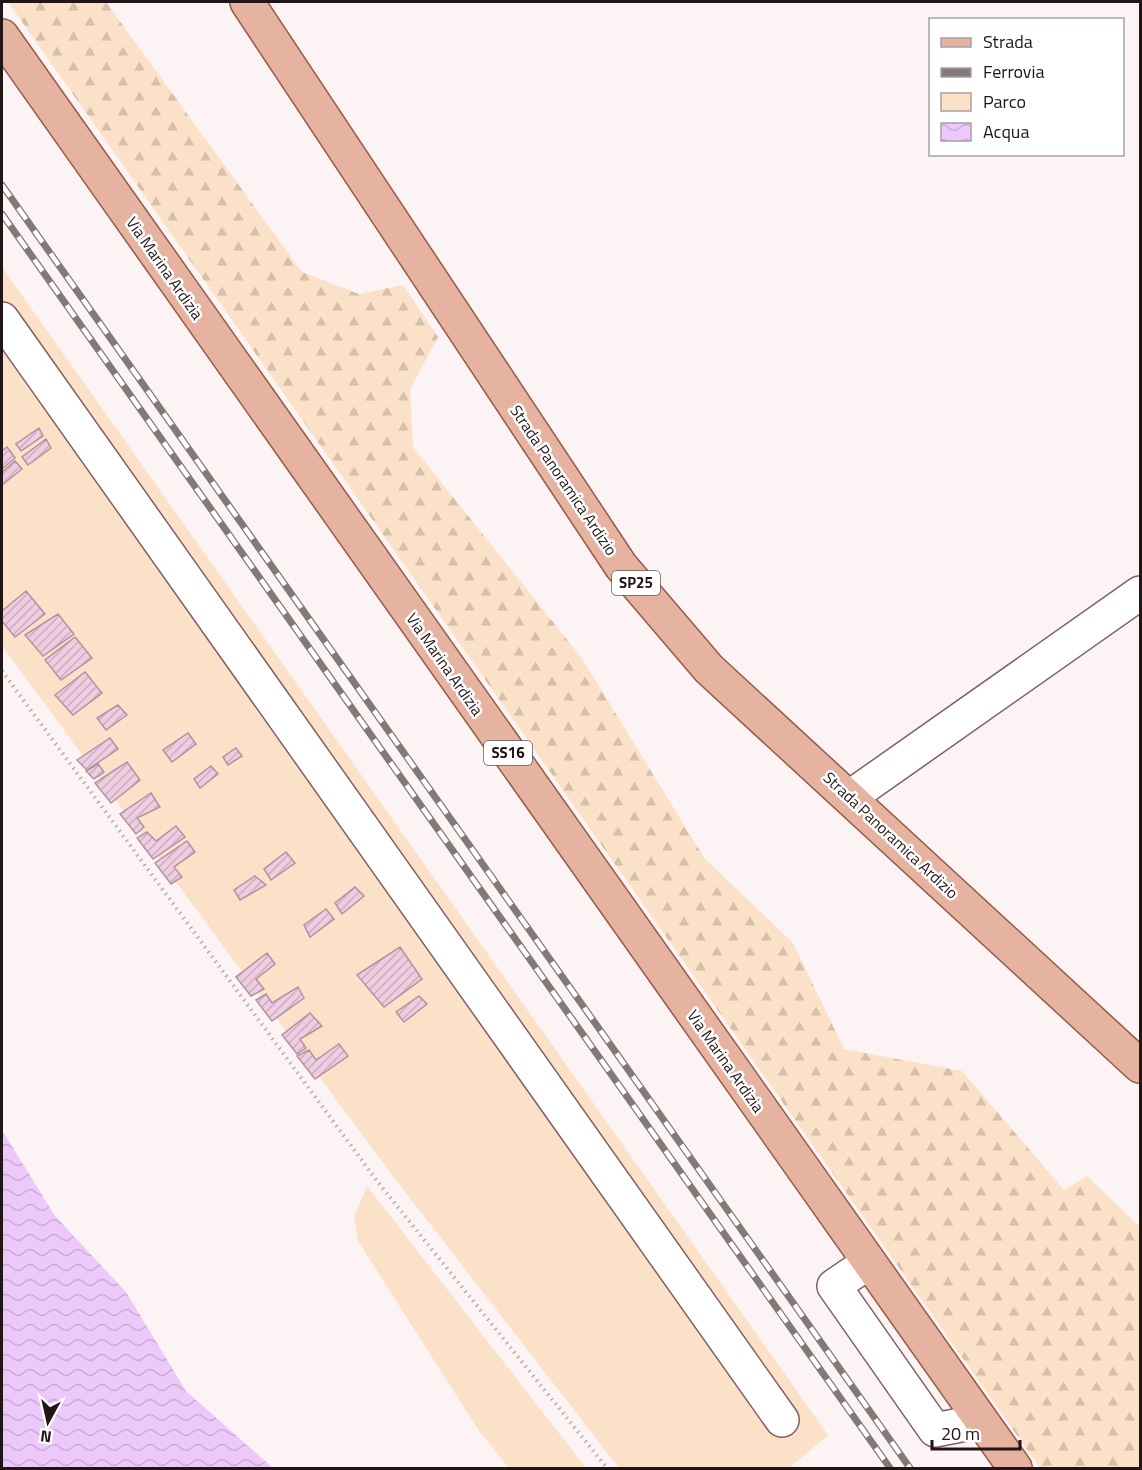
<svg xmlns="http://www.w3.org/2000/svg" width="1142" height="1470" viewBox="0 0 1142 1470" font-family="'Titillium Web',sans-serif">
<defs>
<pattern id="forest-firs" width="22" height="20" patternUnits="userSpaceOnUse" patternTransform="scale(1.5)"><rect width="22" height="20" fill="#fae1c7"/><path d="M5 1l3.5 6h-7zM16 11l3.5 6h-7z" fill="#d6c0aa"/></pattern>
<pattern id="water-waves" width="16" height="10" patternUnits="userSpaceOnUse" patternTransform="scale(1.5)"><rect width="16" height="10" fill="#ecc8fb"/><path d="M0 5q4-4 8 0t8 0" fill="none" stroke="#caabd6"/></pattern>
<pattern id="building-hatch" width="6" height="6" patternUnits="userSpaceOnUse" patternTransform="scale(1.5)"><rect width="6" height="6" fill="#eecde0"/><path d="M-1 1l2-2M0 6l6-6M5 7l2-2" fill="none" stroke="#ccafbf"/></pattern>
</defs>
<rect width="100%" height="100%" fill="#fcf4f4"/>
<!-- green -->
<path fill="#fae1c7" d="M 2,267 L 828,1435 L 789,1468 L 619,1468 L 389,1171 L 2,646 Z
M 367,1186 L 586,1468 L 509,1468 L 479,1431 L 358,1241 L 354,1217 Z"/>
<!-- forest -->
<path fill="url(#forest-firs)" d="M 8,2 L 106,2 L 302,272 L 359,294 L 403,285 L 438,337 L 410,389 L 413,447 L 581,657 L 705,859 L 793,943 L 844,1049 L 962,1071 L 1064,1190 L 1087,1176 L 1140,1227 L 1140,1468 L 1040,1468 Z"/>
<!-- water -->
<path fill="url(#water-waves)" d="M 2,1130 L 55,1216 L 126,1292 L 186,1391 L 273,1468 L 2,1468 Z"/>
<!-- building -->
<path fill="url(#building-hatch)" stroke="#b192a3" stroke-width="1.5" d="M 39,428 L 43,436 L 21,451 L 16,444 Z
M 46,439 L 51,448 L 28,465 L 22,457 Z
M 7,447 L 15,458 L 2,469 L 2,451 Z
M 15,461 L 22,469 L 2,485 L 2,472 Z
M 26,591 L 45,614 L 15,637 L 2,621 L 2,611 Z
M 58,614 L 74,634 L 43,656 L 25,635 Z
M 75,637 L 92,658 L 61,680 L 45,660 Z
M 85,672 L 102,693 L 73,715 L 55,695 Z
M 118,705 L 127,715 L 106,730 L 97,718 Z
M 188,733 L 196,744 L 172,762 L 163,750 Z
M 110,738 L 118,749 L 87,770 L 77,760 Z
M 236,748 L 242,756 L 228,765 L 223,757 Z
M 127,762 L 140,780 L 111,803 L 95,783 Z
M 98,764 L 104,772 L 94,779 L 86,771 Z
M 211,766 L 218,774 L 200,788 L 194,779 Z
M 151,793 L 160,807 L 137,818 L 144,827 L 136,834 L 120,814 Z
M 176,826 L 185,837 L 153,859 L 137,838 L 147,832 L 156,841 Z
M 187,841 L 195,852 L 174,867 L 182,877 L 171,884 L 155,863 Z
M 286,852 L 295,863 L 271,880 L 264,869 Z
M 255,876 L 266,885 L 240,900 L 234,890 Z
M 355,887 L 364,896 L 342,914 L 335,903 Z
M 326,909 L 334,919 L 310,937 L 304,925 Z
M 400,947 L 422,979 L 384,1007 L 357,975 Z
M 267,953 L 275,964 L 256,979 L 264,989 L 251,996 L 236,977 Z
M 298,987 L 304,998 L 272,1021 L 256,1000 L 266,994 L 272,1003 Z
M 419,996 L 427,1004 L 404,1022 L 396,1012 Z
M 310,1013 L 322,1026 L 300,1039 L 306,1048 L 297,1054 L 282,1035 Z
M 339,1044 L 348,1056 L 315,1079 L 297,1056 L 309,1050 L 316,1060 Z"/>
<g fill="none" stroke-linecap="round" stroke-linejoin="round">
<!-- minor casing -->
<g stroke="#816063" stroke-width="36">
<path id="minor" d="M 2,319 L 782,1420
M 850,797 L 1140,593
M 869,1262 L 834,1286 L 935,1430 L 981,1421"/>
</g>
<!-- major casing -->
<g stroke="#965b47" stroke-width="36">
<path id="major" d="M 247,2 L 621,566 L 709,669 L 1140,1066
M 2,36 L 1015,1468"/>
</g>
<!-- path -->
<path stroke="#b7adad" stroke-width="4" stroke-dasharray="1.5 4.5" stroke-linecap="butt" d="M 2,671 L 377,1181 L 607,1468"/>
<!-- minor -->
<use href="#minor" stroke="#fff" stroke-width="33"/>
<!-- major -->
<use href="#major" stroke="#e6b3a0" stroke-width="33"/>
<!-- rail casing -->
<g stroke="#847979" stroke-width="7">
<path id="rail" d="M 2,185 L 910,1468
M 2,214 L 890,1468"/>
</g>
<!-- rail -->
<use href="#rail" stroke="#fff" stroke-width="4.5" stroke-dasharray="14" stroke-linecap="butt"/>
</g>
<g text-anchor="middle" stroke-width="5" stroke-linejoin="round" paint-order="stroke">
<!-- shield labels -->
<g fill="#fff" stroke="#645b5c" stroke-width="1.5">
<rect x="612" y="571" width="48" height="24" rx="4.5"/>
<rect x="484" y="741" width="48" height="24" rx="4.5"/>
</g>
<g font-size="15" font-weight="bold" fill="#221516">
<text x="636" y="588">SP25</text>
<text x="508" y="758">SS16</text>
</g>
<!-- street labels -->
<g font-size="16" fill="#221516" stroke="#fff">
<text transform="translate(165 268) rotate(55)" y="6">Via Marina Ardizia</text>
<text transform="translate(564 480) rotate(56)" y="6">Strada Panoramica Ardizio</text>
<text transform="translate(445 664) rotate(55)" y="6">Via Marina Ardizia</text>
<text transform="translate(891 835) rotate(43)" y="6">Strada Panoramica Ardizio</text>
<text transform="translate(726 1061) rotate(55)" y="6">Via Marina Ardizia</text>
</g>
</g>
<!-- border -->
<rect width="1142" height="1470" fill="none" stroke="#221516" stroke-width="6"/>
<!-- legend -->
<rect x="929" y="18" width="195" height="138" fill="#ffffff" stroke="#a7a1a2" stroke-width="1.5"/>
<rect x="941" y="38" width="30" height="9" fill="#e6b3a0" stroke="#a7a1a2" stroke-width="1.5"/>
<text x="983" y="48" font-size="18" fill="#221516">Strada</text>
<rect x="941" y="68" width="30" height="9" fill="#847979" stroke="#a7a1a2" stroke-width="1.5"/>
<text x="983" y="78" font-size="18" fill="#221516">Ferrovia</text>
<rect x="941" y="93" width="30" height="18" fill="#fae1c7" stroke="#a7a1a2" stroke-width="1.5"/>
<text x="983" y="108" font-size="18" fill="#221516">Parco</text>
<rect x="941" y="123" width="30" height="18" fill="url(#water-waves)" stroke="#a7a1a2" stroke-width="1.5"/>
<text x="983" y="138" font-size="18" fill="#221516">Acqua</text>
<!-- north arrow -->
<g transform="translate(48 1422) rotate(188)" stroke="#ffffff" stroke-width="4.5" paint-order="stroke">
<path d="M0-4.5L10 22L0 15L-10 22Z" fill="#221516"/>
<text y="-9" font-size="16" font-weight="bold" text-anchor="middle" fill="#221516">N</text>
</g>
<!-- scale -->
<path d="M932 1440v9h88v-9" fill="none" stroke="#221516" stroke-width="3"/>
<text x="941" y="1440" font-size="18" fill="#221516" stroke="#ffffff" stroke-width="4.5" paint-order="stroke">20 m</text>
</svg>
